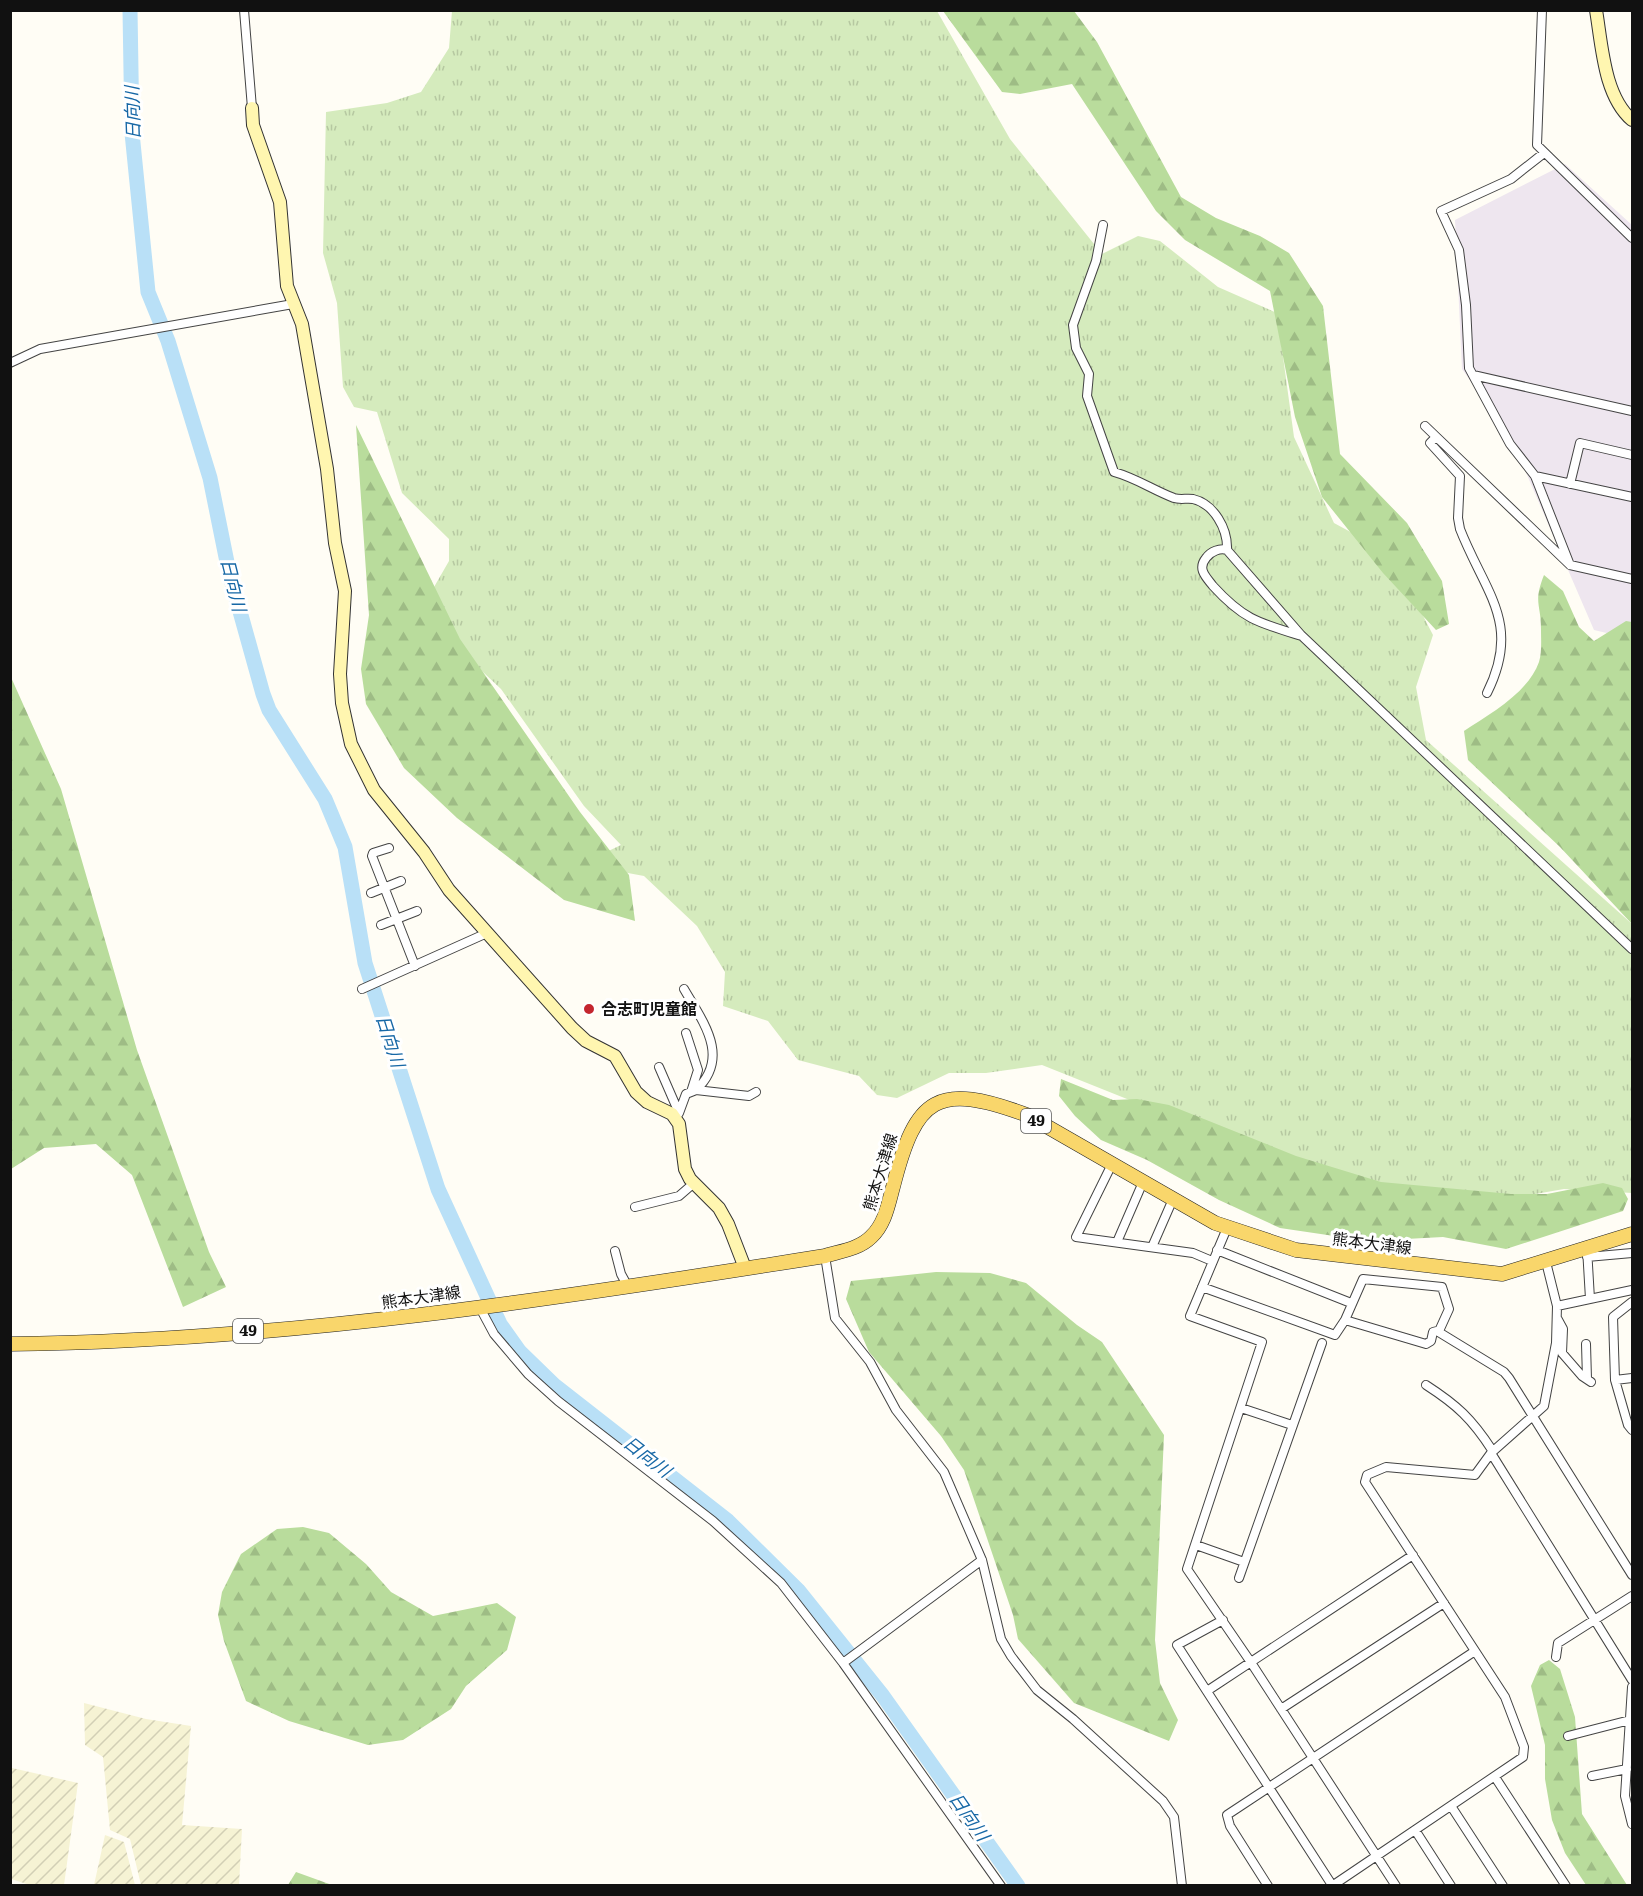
<svg xmlns="http://www.w3.org/2000/svg" width="1643" height="1896" viewBox="0 0 1643 1896" font-family="Literata,'Noto Sans JP',serif">
<defs>
<pattern id="farmland-furrows" width="10" height="10" patternUnits="userSpaceOnUse" patternTransform="scale(1.5)"><rect width="10" height="10" fill="#f6f3d4"/><path d="M-1 1l2-2M0 10L10 0M9 11l2-2" fill="none" stroke="#d2cfb5"/></pattern>
<pattern id="grass-tufts" width="24" height="20" patternUnits="userSpaceOnUse" patternTransform="scale(1.5)"><rect width="24" height="20" fill="#d5ebbd"/><path d="M3 7l-1-3M5 7V3M7 7l1-3M15 17l-1-3M17 17v-4M19 17l1-3" fill="none" stroke="#b6c8a1"/></pattern>
<pattern id="forest-firs" width="22" height="20" patternUnits="userSpaceOnUse" patternTransform="scale(1.5)"><rect width="22" height="20" fill="#b9dc9c"/><path d="M5 1l3.5 6h-7zM16 11l3.5 6h-7z" fill="#9ebc85"/></pattern>
</defs>
<rect width="100%" height="100%" fill="#fffdf5"/>
<!-- industrial -->
<path fill="#eee6ef" d="M 1565,164 L 1632,225 L 1632,639 L 1594,630 L 1511,438 L 1462,369 L 1455,220 Z"/>
<!-- farmland -->
<path fill="url(#farmland-furrows)" d="M 84,1703 L 146,1719 L 191,1726 L 182,1825 L 242,1829 L 239,1885 L 141,1885 L 130,1839 L 110,1830 L 103,1757 L 85,1745 Z
M 12,1768 L 78,1783 L 64,1885 L 30,1885 L 11,1879 Z
M 105,1835 L 124,1842 L 135,1885 L 94,1885 Z"/>
<!-- grass -->
<path fill="url(#grass-tufts)" d="M 452,11 L 937,11 L 1010,139 L 1102,254 L 1138,236 L 1160,241 L 1218,287 L 1277,313 L 1294,437 L 1334,523 L 1391,554 L 1433,635 L 1416,687 L 1426,740 L 1632,924 L 1632,1193 L 1564,1189 L 1495,1201 L 1362,1193 L 1042,1065 L 986,1073 L 949,1073 L 897,1098 L 877,1095 L 859,1076 L 798,1060 L 768,1021 L 723,1006 L 725,972 L 697,926 L 644,876 L 601,868 L 600,855 L 621,845 L 584,806 L 501,689 L 435,627 L 430,594 L 449,561 L 449,539 L 402,493 L 377,412 L 354,407 L 343,387 L 337,303 L 323,253 L 326,112 L 387,103 L 421,92 L 449,48 Z"/>
<!-- forest -->
<path fill="url(#forest-firs)" d="M 943,11 L 1074,11 L 1097,42 L 1181,197 L 1216,218 L 1260,236 L 1289,253 L 1323,306 L 1340,454 L 1407,523 L 1442,581 L 1449,624 L 1436,630 L 1383,573 L 1322,497 L 1295,417 L 1270,291 L 1185,240 L 1156,211 L 1072,84 L 1020,94 L 1002,92 Z
M 356,425 L 460,639 L 580,812 L 629,875 L 635,921 L 564,900 L 457,818 L 404,768 L 366,704 L 361,669 L 369,615 Z
M 1544,575 L 1563,591 L 1579,627 L 1594,641 L 1626,621 L 1632,622 L 1632,924 L 1560,847 L 1468,760 L 1464,731 C 1490,714 1528,693 1539,662 C 1542,653 1541,639 1541,629 C 1541,603 1533,603 1544,575 Z
M 10,675 L 61,789 L 137,1050 L 209,1252 L 226,1287 L 183,1307 L 132,1175 L 96,1144 L 44,1148 L 11,1169 Z
M 1061,1079 L 1113,1100 L 1137,1099 L 1169,1105 L 1296,1156 L 1381,1182 L 1511,1194 L 1547,1194 L 1603,1183 L 1622,1188 L 1628,1199 L 1623,1211 L 1506,1249 L 1443,1237 L 1368,1241 L 1280,1228 L 1219,1200 L 1147,1160 L 1101,1140 L 1075,1116 L 1059,1096 Z
M 936,1272 L 990,1273 L 1026,1283 L 1077,1325 L 1102,1342 L 1164,1435 L 1155,1640 L 1160,1683 L 1178,1720 L 1169,1741 L 1074,1703 L 1018,1639 L 1013,1615 L 964,1470 L 941,1436 L 869,1352 L 846,1299 L 851,1281 Z
M 303,1527 L 329,1533 L 366,1564 L 391,1592 L 433,1616 L 497,1603 L 516,1617 L 507,1650 L 466,1686 L 451,1709 L 403,1740 L 368,1745 L 289,1721 L 246,1701 L 224,1641 L 218,1615 L 222,1592 L 241,1554 L 277,1529 Z
M 1549,1660 L 1560,1669 L 1575,1717 L 1582,1814 L 1627,1885 L 1586,1885 L 1565,1853 L 1552,1820 L 1545,1779 L 1545,1745 L 1531,1686 L 1540,1665 Z
M 296,1872 L 332,1885 L 288,1885 Z"/>
<g fill="none" stroke-linecap="round" stroke-linejoin="round">
<!-- river -->
<path stroke="#b9e0f7" stroke-width="15" d="M 130,10 L 132,133 L 148,292 L 168,341 L 210,478 L 229,572 L 263,694 L 269,710 L 325,799 L 345,847 L 365,963 L 438,1189 L 500,1324 L 520,1352 L 554,1385 L 728,1521 L 798,1590 L 883,1696 L 1018,1886"/>
<!-- street casing -->
<g stroke="#444" stroke-width="10">
<path id="street" d="M 244,10 L 252,108
M 1542,10 L 1537,145 L 1632,238
M 1544,153 L 1511,179 L 1441,211 L 1459,250 L 1466,305 L 1469,368 L 1510,444 L 1535,476 L 1570,565
M 1103,225 L 1096,261 L 1073,325 L 1076,348 L 1089,374 L 1087,396 L 1114,472 C 1136,478 1153,490 1174,498 C 1180,500 1187,498 1193,499 C 1214,504 1228,529 1227,550 L 1301,635 L 1632,949
M 10,363 L 40,349 L 293,304
M 1473,375 L 1632,411
M 1425,426 L 1570,565 L 1632,579
M 1436,437 L 1430,443 L 1460,476 L 1458,518 L 1460,529 C 1485,593 1522,623 1487,693
M 1535,476 L 1632,497
M 1570,484 L 1580,443 L 1632,455
M 1227,550 C 1220,548 1211,551 1206,558 C 1197,569 1206,577 1213,586 C 1244,620 1259,623 1302,636
M 389,848 L 373,853 L 372,856 L 415,966
M 371,893 L 401,881
M 381,925 L 417,911
M 362,989 L 487,933
M 684,989 C 703,1022 731,1057 696,1090
M 686,1033 L 698,1070 L 691,1092
M 659,1067 L 679,1113 L 677,1116
M 679,1113 L 686,1094 L 696,1090 L 749,1096 L 756,1092
M 1112,1164 L 1076,1237 L 1193,1253 L 1212,1261
M 635,1207 L 679,1196 L 694,1183
M 1227,1228 L 1190,1316 L 1262,1342 L 1187,1569 L 1250,1661 L 1396,1886
M 1117,1242 L 1143,1182
M 1152,1247 L 1173,1199
M 1587,1248 L 1590,1299
M 1217,1250 L 1351,1303
M 615,1251 L 621,1274 L 627,1285
M 825,1256 L 835,1318 L 870,1362 L 896,1410 L 944,1472 L 982,1560 L 1001,1639 L 1011,1656 L 1037,1690 L 1073,1719 L 1163,1801 L 1174,1817 L 1182,1886
M 1587,1257 L 1632,1253
M 1546,1262 L 1557,1306 L 1556,1343 L 1544,1406 L 1491,1453 L 1632,1680
M 1202,1287 L 1335,1335 L 1345,1320 L 1363,1279 L 1442,1287 L 1449,1309 L 1439,1331
M 1632,1302 L 1613,1317 L 1615,1380 L 1628,1425 L 1632,1430
M 479,1306 L 494,1334 L 528,1374 L 558,1401 L 713,1521 L 781,1583 L 843,1663 L 1001,1886
M 1557,1306 L 1632,1290
M 1557,1318 L 1563,1329 L 1562,1353 L 1582,1376 L 1591,1382
M 1345,1320 L 1426,1344 L 1431,1341 L 1433,1332 L 1437,1331 L 1504,1372 L 1509,1378 L 1632,1575
M 1586,1344 L 1587,1379
M 1615,1380 L 1632,1378
M 1426,1385 C 1457,1405 1472,1419 1492,1450
M 1241,1408 L 1292,1425
M 1196,1545 L 1244,1562
M 1239,1578 L 1322,1343
M 1223,1620 L 1177,1645 L 1332,1885
M 1556,1657 L 1558,1643 L 1632,1596
M 843,1663 L 982,1560
M 1632,1687 L 1625,1796 L 1632,1824
M 1207,1691 L 1413,1555
M 1281,1709 L 1444,1603
M 1568,1736 L 1630,1720
M 1592,1776 L 1627,1769
M 1495,1777 L 1566,1886
M 1451,1806 L 1503,1886
M 1415,1830 L 1451,1886
M 1268,1886 L 1230,1826 L 1227,1815 L 1475,1651
M 1332,1886 L 1523,1757 L 1524,1747 L 1505,1697 L 1365,1482 L 1367,1475 L 1386,1467 L 1475,1475 L 1491,1453"/>
</g>
<!-- secondary casing -->
<g stroke="#333" stroke-width="14">
<path id="secondary" d="M 1596,10 C 1602,46 1604,96 1632,120
M 252,108 L 253,125 L 280,202 L 287,286 L 302,324 L 327,469 L 335,543 L 345,591 L 340,674 L 342,703 L 351,744 L 374,790 L 424,852 L 449,890 L 572,1028 L 586,1041 L 615,1056 L 636,1092 L 647,1102 L 672,1114 L 679,1124 L 685,1169 L 690,1179 L 719,1208 L 728,1224 L 745,1268"/>
</g>
<!-- primary casing -->
<g stroke="#222" stroke-width="15">
<path id="primary" d="M 10,1344 C 284,1341 556,1299 825,1256 C 841,1251 859,1249 871,1237 C 885,1224 888,1205 893,1187 C 916,1096 937,1082 1027,1115 L 1215,1223 L 1296,1250 L 1502,1274 L 1632,1234"/>
</g>
<!-- street -->
<use href="#street" stroke="#fff" stroke-width="8"/>
<!-- secondary -->
<use href="#secondary" stroke="#fff6b0" stroke-width="12"/>
<!-- primary -->
<use href="#primary" stroke="#f9d66b" stroke-width="14"/>
</g>
<!-- markers -->
<circle fill="#c4262e" stroke="#fff" stroke-width="2" cx="589" cy="1009" r="6"/>
<g text-anchor="middle" stroke-width="6" stroke-linejoin="round" paint-order="stroke">
<!-- shield labels -->
<g fill="#fff" stroke="#585858" stroke-width="1.5">
<rect x="1021" y="1109" width="30" height="24" rx="4.5"/>
<rect x="233" y="1319" width="30" height="24" rx="4.5"/>
</g>
<g font-size="15" font-weight="bold" fill="#111">
<text x="1036" y="1126">49</text>
<text x="248" y="1336">49</text>
</g>
<!-- poi labels -->
<g font-size="16" font-weight="bold" fill="#111" stroke="#fff" text-anchor="start">
<text x="601" y="1015">合志町児童館</text>
</g>
<!-- street labels -->
<g font-size="16" fill="#111" stroke="#fff">
<text transform="translate(880 1172) rotate(-73)" y="6">熊本大津線</text>
<text transform="translate(1372 1243) rotate(7)" y="6">熊本大津線</text>
<text transform="translate(421 1297) rotate(-8)" y="6">熊本大津線</text>
</g>
<!-- water labels -->
<g font-size="18" font-style="italic" fill="#1768a6" stroke="#fff">
<text transform="translate(133 113) rotate(-92)" y="6">日向川</text>
<text transform="translate(233 585) rotate(76)" y="6">日向川</text>
<text transform="translate(390 1041) rotate(72)" y="6">日向川</text>
<text transform="translate(647 1457) rotate(38)" y="6">日向川</text>
<text transform="translate(969 1817) rotate(55)" y="6">日向川</text>
</g>
</g>
<!-- border -->
<rect width="1643" height="1896" fill="none" stroke="#111111" stroke-width="24"/>
</svg>
